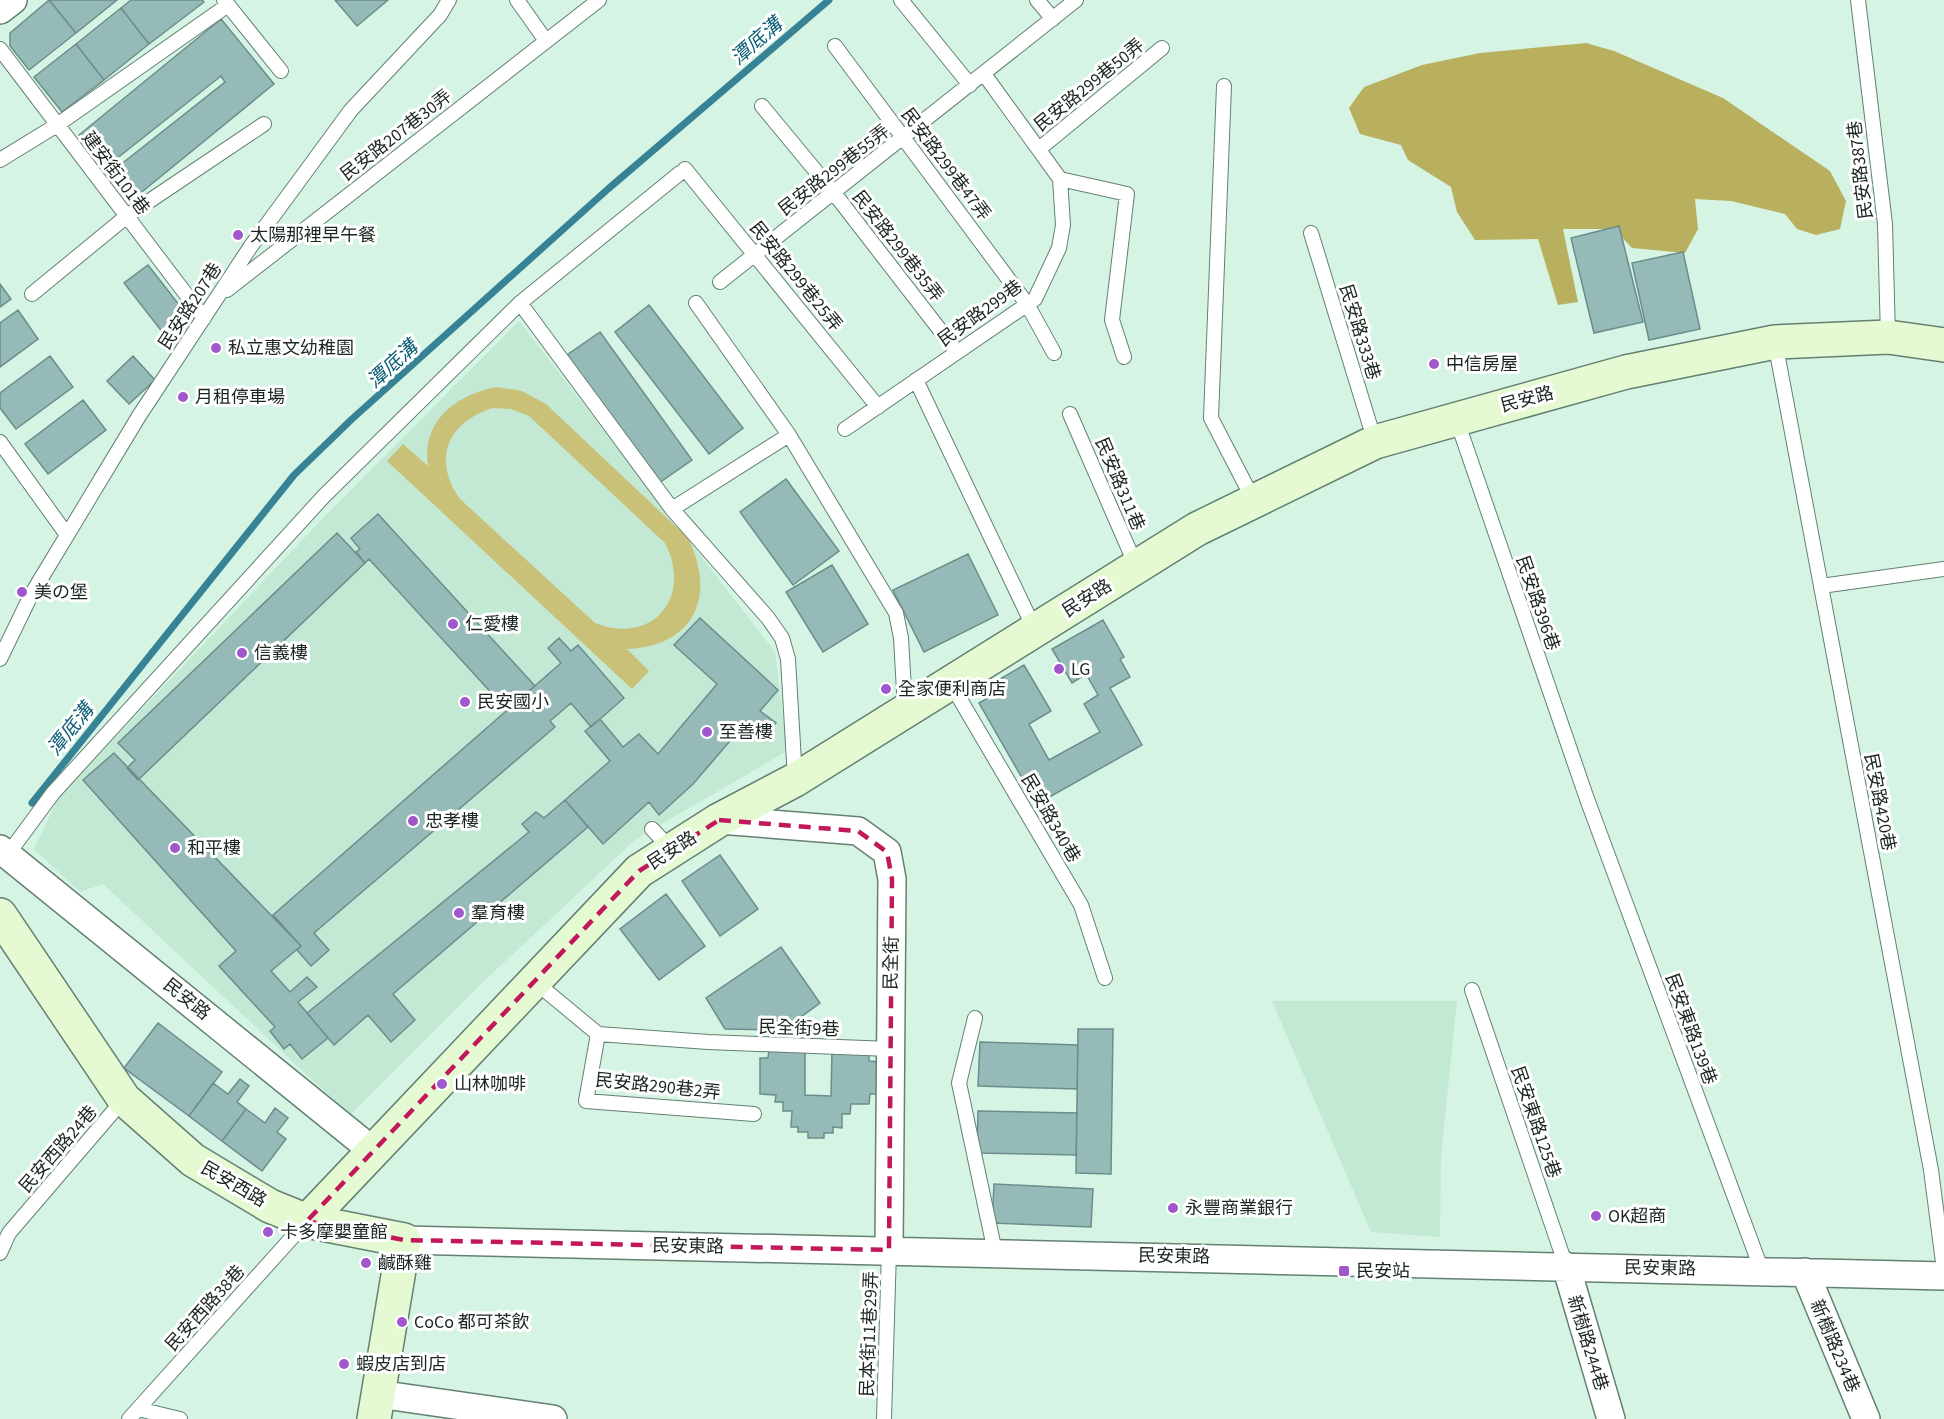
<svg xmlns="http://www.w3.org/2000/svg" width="1944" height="1419" viewBox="0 0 1944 1419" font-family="'Source Sans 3','Noto Sans TC','Noto Sans JP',sans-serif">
<rect width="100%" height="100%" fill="#d5f4e3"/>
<!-- built -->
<path fill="#c3e8d4" d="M 519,321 L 775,652 L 787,751 L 636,839 L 483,982 L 350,1115 L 103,884 L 80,892 L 34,849 L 58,798 L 326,515 Z
M 1272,1001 L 1457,1001 L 1441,1155 L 1440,1237 L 1371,1232 Z"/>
<!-- green -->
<path fill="#c9c177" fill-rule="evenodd" d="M 496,387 L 522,391 L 546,404 L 688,538 C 717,597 694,646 627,649 L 649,671 L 632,689 L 387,461 L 403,444 L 428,466 C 421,421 456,395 496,387 ZM 493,408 L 511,409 L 529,416 L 665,543 C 693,597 653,646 595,623 L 460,499 C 432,460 447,422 493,408 Z"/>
<!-- forest -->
<path fill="#b8af5f" d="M 1586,43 L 1614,51 L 1723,98 L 1830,171 L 1846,201 L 1840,229 L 1816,235 L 1797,229 L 1785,214 L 1731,201 L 1695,199 L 1698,229 L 1685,253 L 1632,248 L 1614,229 L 1563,229 L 1578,302 L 1558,305 L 1538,239 L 1475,240 L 1457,212 L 1451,187 L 1408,160 L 1401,145 L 1360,134 L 1349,108 L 1364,87 L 1422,65 L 1480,53 Z"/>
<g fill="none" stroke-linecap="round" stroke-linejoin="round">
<!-- stream -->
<path stroke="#388296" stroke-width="7" d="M 32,803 L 294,475 L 352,419 L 608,189 L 829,0"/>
</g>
<!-- building -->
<path fill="#96bab8" stroke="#6b8d8c" stroke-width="1.5" d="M 49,0 L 117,0 L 76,33 Z
M 49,0 L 76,33 L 29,70 L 10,46 L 10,33 Z
M 131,0 L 202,0 L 204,2 L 149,44 L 121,8 Z
M 335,0 L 388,0 L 357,26 Z
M 121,8 L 149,44 L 104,80 L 76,44 Z
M 221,19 L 274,84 L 132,200 L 110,173 L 225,82 L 221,76 L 106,167 L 79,135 Z
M 76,44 L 104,80 L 62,112 L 34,77 Z
M 1619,226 L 1643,322 L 1594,333 L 1571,238 Z
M 1683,252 L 1700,329 L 1649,340 L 1632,263 Z
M 148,265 L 191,320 L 167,338 L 124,283 Z
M 0,284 L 11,299 L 0,307 Z
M 649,305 L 743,428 L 709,454 L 615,332 Z
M 18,310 L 38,339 L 0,367 L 0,323 Z
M 600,332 L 692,460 L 659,483 L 567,355 Z
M 50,356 L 73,387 L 16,429 L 0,408 L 0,393 Z
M 133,356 L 155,380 L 129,404 L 107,381 Z
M 83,400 L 106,430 L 48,474 L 25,444 Z
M 786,479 L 839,551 L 793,585 L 740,512 Z
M 378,514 L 535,686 L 507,710 L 369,559 L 365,563 L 356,552 L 360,549 L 351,538 Z
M 337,533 L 365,563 L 138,780 L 127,768 L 135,760 L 118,743 Z
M 968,554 L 998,615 L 924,652 L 893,590 Z
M 832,565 L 868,624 L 823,652 L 786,592 Z
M 700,618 L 778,690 L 760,711 L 776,723 L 767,735 L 748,720 L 693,784 L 659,815 L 649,802 L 603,844 L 565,800 L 610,761 L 585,731 L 600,719 L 623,747 L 639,734 L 658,754 L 717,684 L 674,645 Z
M 1103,620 L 1124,657 L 1120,659 L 1130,677 L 1110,688 L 1142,745 L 1037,804 L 979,703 L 1005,688 L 1000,679 L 1024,665 L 1051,711 L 1029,724 L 1049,760 L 1100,732 L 1084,704 L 1098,695 L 1086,674 L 1072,683 L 1052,649 Z
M 559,638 L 571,651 L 578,645 L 624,698 L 591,727 L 571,703 L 550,721 L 555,727 L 314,933 L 329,950 L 311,966 L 297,950 L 301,946 L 273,915 L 561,663 L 548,648 Z
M 114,753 L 301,946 L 271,971 L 290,992 L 307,977 L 317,987 L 298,1002 L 328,1038 L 302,1059 L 290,1044 L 284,1049 L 270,1031 L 275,1027 L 219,966 L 236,951 L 83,780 Z
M 565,800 L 588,827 L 393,994 L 415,1020 L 391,1042 L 368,1015 L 334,1045 L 307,1013 L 529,832 L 522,824 L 536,812 L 544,818 Z
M 720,855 L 758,909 L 720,936 L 682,881 Z
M 666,894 L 705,946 L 659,980 L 620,929 Z
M 781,947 L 820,1003 L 783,1030 L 725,1029 L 706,998 Z
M 158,1023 L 222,1072 L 189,1116 L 124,1068 Z
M 1078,1029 L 1113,1029 L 1111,1174 L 1076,1173 Z
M 980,1042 L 1078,1045 L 1077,1089 L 978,1086 Z
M 769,1050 L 805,1051 L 805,1095 L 831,1096 L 832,1051 L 869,1052 L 869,1061 L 881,1062 L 881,1094 L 870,1094 L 869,1104 L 851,1104 L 850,1114 L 842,1114 L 842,1128 L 833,1127 L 833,1133 L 824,1133 L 824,1138 L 808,1138 L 808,1132 L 798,1132 L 798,1127 L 791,1127 L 792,1111 L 783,1111 L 783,1102 L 775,1102 L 776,1095 L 760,1094 L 760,1058 L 768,1058 Z
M 240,1079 L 249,1086 L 237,1102 L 246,1109 L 222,1141 L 189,1116 L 213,1083 L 228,1094 Z
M 275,1108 L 288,1118 L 277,1132 L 286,1139 L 262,1171 L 222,1141 L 246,1109 L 265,1123 Z
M 978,1111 L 1077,1113 L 1076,1155 L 977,1153 Z
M 994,1184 L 1093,1189 L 1091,1227 L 992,1223 Z"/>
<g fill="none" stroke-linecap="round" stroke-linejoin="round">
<!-- lane casing -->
<g stroke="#648072" stroke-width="16">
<path id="lane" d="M 224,0 L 281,71
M 517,0 L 546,41
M 901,0 L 970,85
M 1037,0 L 1053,19
M 1858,0 L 1885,224 L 1888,337
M 835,46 L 1027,304 L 1054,353
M 0,49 L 204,318
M 1224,86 L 1211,418 L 1254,501
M 762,106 L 834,193 L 957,352
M 1039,149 L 1162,48
M 0,160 L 57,125 L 228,5
M 685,169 L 878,407
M 1060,179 L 1127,194 L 1112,320 L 1124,357
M 1311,233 L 1375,442
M 720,282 L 1076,0
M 227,290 L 599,0
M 32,294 L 127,216 L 264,124
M 520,303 L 672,509 L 768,618 L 782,638 L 788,659 L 795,779
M 696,303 L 789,435 L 896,613 L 901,638 L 905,709
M 1775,342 L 1931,1170 L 1944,1270
M 916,380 L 1035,630
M 1070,414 L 1137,568
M 1456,418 L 1587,799 L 1762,1271
M 845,429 L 1035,299 L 1059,248 L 1063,225 L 1060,179 L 984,74
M 0,442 L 67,535
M 672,509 L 789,435
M 1821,586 L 1944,569
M 0,659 L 31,595 L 139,416 L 251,246 L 351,110 L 440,15 L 449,0
M 951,684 L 1081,905 L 1105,978
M 652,829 L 672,850
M 8,854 L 53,793 L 324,496 L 520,303 L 680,173
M 534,981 L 598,1034 L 708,1042 L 890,1049
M 1472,990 L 1566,1266
M 975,1018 L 959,1083 L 995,1252
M 598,1034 L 586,1101 L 754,1114
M 0,1253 L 9,1233 L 124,1099
M 138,1409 L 180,1419
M 129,1419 L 306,1222
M 884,1419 L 889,1250"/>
</g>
<!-- street casing -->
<g stroke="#648072" stroke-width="30">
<path id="street" d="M 0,10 L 13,0
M 719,820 L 858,831 L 887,852 L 892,879 L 889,1250
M 0,849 L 373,1151
M 404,1240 L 1944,1276
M 1566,1266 L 1611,1419
M 1805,1272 L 1866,1419
M 378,1394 L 553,1419"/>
</g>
<!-- secondary casing -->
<g stroke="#648072" stroke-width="36">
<path id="secondary" d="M 0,915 L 124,1099 L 193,1160 L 270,1206 L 307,1221 L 404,1240 L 374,1419
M 307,1221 L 639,871 L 719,820 L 795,780 L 1197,529 L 1375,442 L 1626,372 L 1775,342 L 1888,337 L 1944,345"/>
</g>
<!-- lane -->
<use href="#lane" stroke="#fff" stroke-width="14"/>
<!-- street -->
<use href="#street" stroke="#fff" stroke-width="27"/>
<!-- secondary -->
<use href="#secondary" stroke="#e5fad3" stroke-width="33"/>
</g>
<!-- marked area -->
<path fill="none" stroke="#c2185b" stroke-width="4.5" stroke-dasharray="12 8" stroke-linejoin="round" d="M 719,820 L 858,831 L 887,852 L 892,879 L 889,1250 L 404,1240 L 307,1221 L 639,871 Z"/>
<!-- markers -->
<g fill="#a057cb" stroke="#fff" stroke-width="2">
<circle cx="238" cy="235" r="6"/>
<circle cx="216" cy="348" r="6"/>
<circle cx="1434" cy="364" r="6"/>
<circle cx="183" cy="397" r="6"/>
<circle cx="22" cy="592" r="6"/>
<circle cx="453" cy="624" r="6"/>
<circle cx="242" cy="653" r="6"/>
<circle cx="1059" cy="669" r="6"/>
<circle cx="886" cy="689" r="6"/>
<circle cx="465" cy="702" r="6"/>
<circle cx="707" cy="732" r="6"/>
<circle cx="413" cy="821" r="6"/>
<circle cx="175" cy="848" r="6"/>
<circle cx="459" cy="913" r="6"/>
<circle cx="442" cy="1084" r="6"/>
<circle cx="1173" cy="1208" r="6"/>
<circle cx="1596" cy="1216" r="6"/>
<circle cx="268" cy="1232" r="6"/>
<circle cx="366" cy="1263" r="6"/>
<rect x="1338" y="1265" width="12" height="12" rx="3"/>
<circle cx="402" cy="1322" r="6"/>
<circle cx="344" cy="1364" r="6"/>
</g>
<g text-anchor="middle" stroke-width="6" stroke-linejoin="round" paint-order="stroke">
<!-- street labels -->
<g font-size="18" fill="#1b2621" stroke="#fff">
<text transform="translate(1089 85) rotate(-39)" y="6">民安路299巷50弄</text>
<text transform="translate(396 135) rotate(-38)" y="6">民安路207巷30弄</text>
<text transform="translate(946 164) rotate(53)" y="6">民安路299巷47弄</text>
<text transform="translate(834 170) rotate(-38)" y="6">民安路299巷55弄</text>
<text transform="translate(1860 170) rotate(-97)" y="6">民安路387巷</text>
<text transform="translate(116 173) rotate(53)" y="6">建安街101巷</text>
<text transform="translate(898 246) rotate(52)" y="6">民安路299巷35弄</text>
<text transform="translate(796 276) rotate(51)" y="6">民安路299巷25弄</text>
<text transform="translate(190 306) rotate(-57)" y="6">民安路207巷</text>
<text transform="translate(980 313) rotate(-36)" y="6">民安路299巷</text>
<text transform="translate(1360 332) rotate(73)" y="6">民安路333巷</text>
<text transform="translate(1527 399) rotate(-15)" y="6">民安路</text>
<text transform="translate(1120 484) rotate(67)" y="6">民安路311巷</text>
<text transform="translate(1087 598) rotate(-32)" y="6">民安路</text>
<text transform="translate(1538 603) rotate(71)" y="6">民安路396巷</text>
<text transform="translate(1880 802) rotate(79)" y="6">民安路420巷</text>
<text transform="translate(1051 818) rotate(60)" y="6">民安路340巷</text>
<text transform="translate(672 850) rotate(-33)" y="6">民安路</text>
<text transform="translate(891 963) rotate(-89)" y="6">民全街</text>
<text transform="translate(187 999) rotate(39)" y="6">民安路</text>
<text transform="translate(799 1028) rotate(2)" y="6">民全街9巷</text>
<text transform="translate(1691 1029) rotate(70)" y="6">民安東路139巷</text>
<text transform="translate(658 1086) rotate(6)" y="6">民安路290巷2弄</text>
<text transform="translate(1536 1122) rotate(71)" y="6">民安東路125巷</text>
<text transform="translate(58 1149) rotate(-49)" y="6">民安西路24巷</text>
<text transform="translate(234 1184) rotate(30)" y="6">民安西路</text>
<text transform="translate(688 1246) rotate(1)" y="6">民安東路</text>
<text transform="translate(1174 1256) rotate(1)" y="6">民安東路</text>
<text transform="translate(1660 1268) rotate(1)" y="6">民安東路</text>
<text transform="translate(205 1308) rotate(-48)" y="6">民安西路38巷</text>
<text transform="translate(869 1334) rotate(-88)" y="6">民本街11巷29弄</text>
<text transform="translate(1588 1343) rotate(73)" y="6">新樹路244巷</text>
<text transform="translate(1835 1346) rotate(67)" y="6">新樹路234巷</text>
</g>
<!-- poi labels -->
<g font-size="18" fill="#1b2621" stroke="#fff" text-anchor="start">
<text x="250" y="241">太陽那裡早午餐</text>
<text x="228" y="354">私立惠文幼稚園</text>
<text x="1446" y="370">中信房屋</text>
<text x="195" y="403">月租停車場</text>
<text x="34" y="598">美の堡</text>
<text x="465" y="630">仁愛樓</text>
<text x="254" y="659">信義樓</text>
<text x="1071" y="675">LG</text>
<text x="898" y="695">全家便利商店</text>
<text x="477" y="708">民安國小</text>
<text x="719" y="738">至善樓</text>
<text x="425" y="827">忠孝樓</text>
<text x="187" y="854">和平樓</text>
<text x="471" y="919">羣育樓</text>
<text x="454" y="1090">山林咖啡</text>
<text x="1185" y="1214">永豐商業銀行</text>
<text x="1608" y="1222">OK超商</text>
<text x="280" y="1238">卡多摩嬰童館</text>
<text x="378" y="1269">鹹酥雞</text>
<text x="1356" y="1277">民安站</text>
<text x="414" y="1328">CoCo 都可茶飲</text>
<text x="356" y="1370">蝦皮店到店</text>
</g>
<!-- water labels -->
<g font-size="20" font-style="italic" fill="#0e6076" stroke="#fff">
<text transform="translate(756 41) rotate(-41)" y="7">潭底溝</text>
<text transform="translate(392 364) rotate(-42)" y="7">潭底溝</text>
<text transform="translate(70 729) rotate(-51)" y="7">潭底溝</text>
</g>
</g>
</svg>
